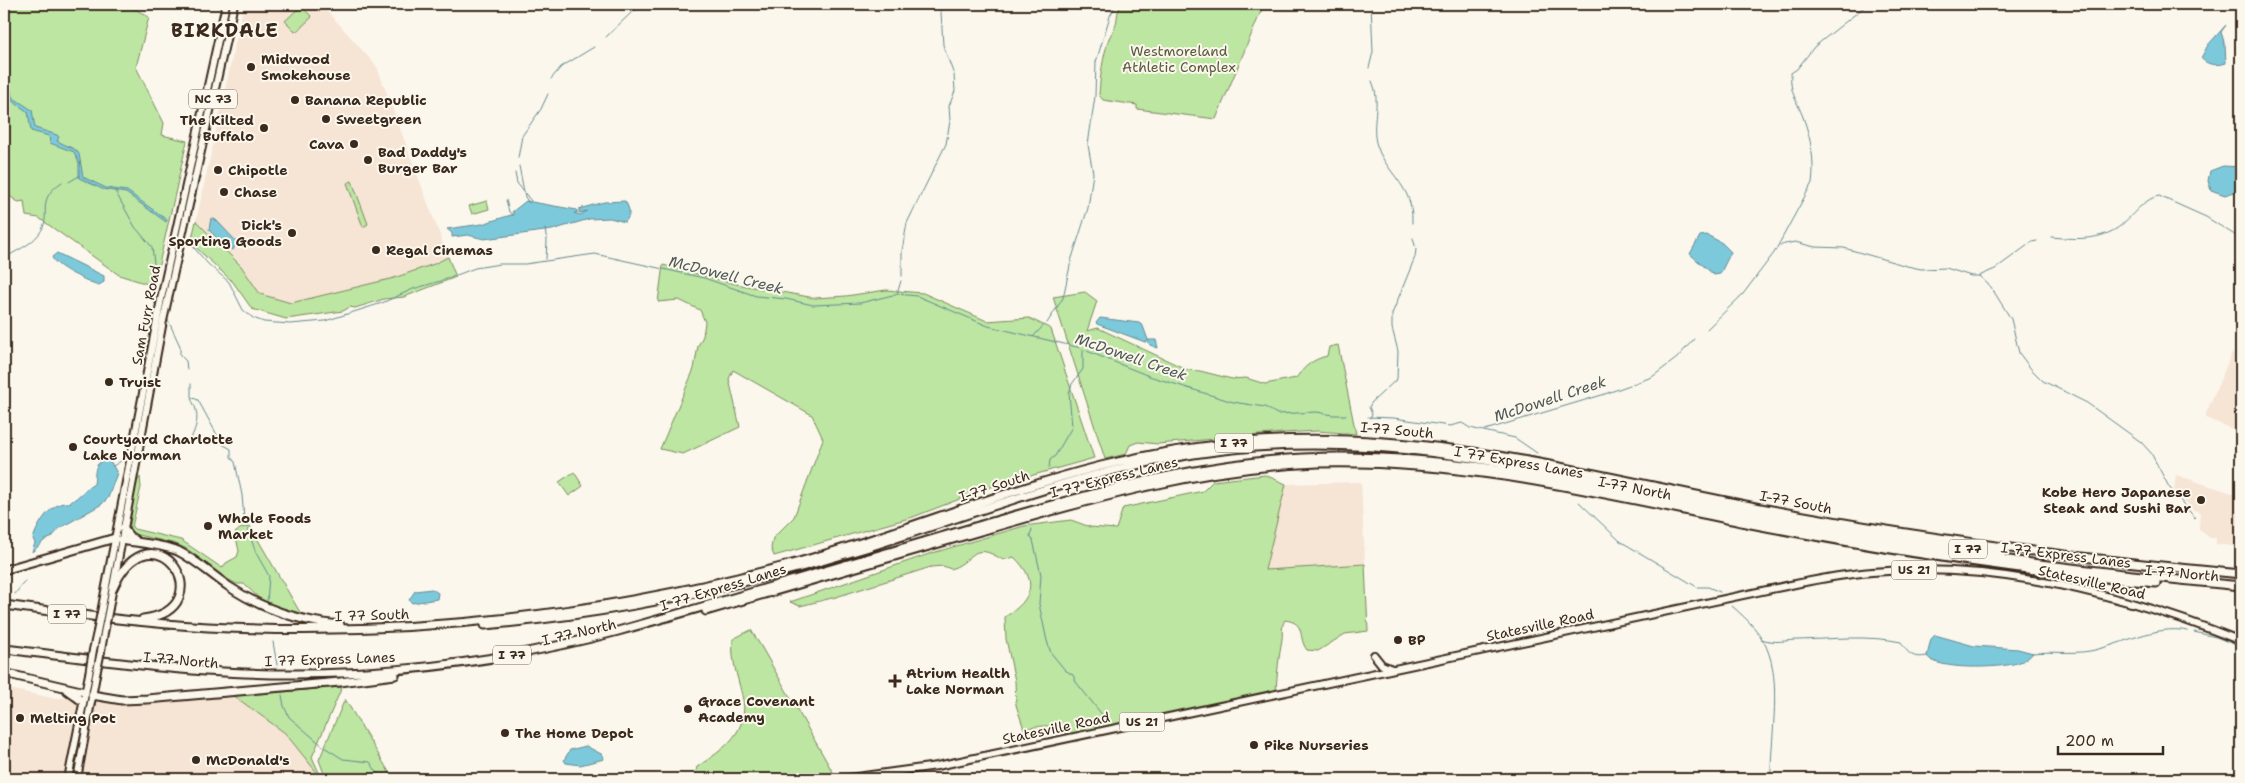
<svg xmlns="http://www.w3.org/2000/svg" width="2245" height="783" viewBox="0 0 2245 783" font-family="'Shantell Sans',sans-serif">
<rect width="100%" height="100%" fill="#fbf7ec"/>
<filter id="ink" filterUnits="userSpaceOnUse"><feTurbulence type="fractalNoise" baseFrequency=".02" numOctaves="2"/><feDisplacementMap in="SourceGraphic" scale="10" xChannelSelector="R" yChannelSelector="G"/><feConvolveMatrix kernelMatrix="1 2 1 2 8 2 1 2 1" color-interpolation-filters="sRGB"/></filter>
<g filter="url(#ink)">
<!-- built -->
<path fill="#f6e4d5" d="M 244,4 L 321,4 L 377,67 L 448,257 L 434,264 L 394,278 L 291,303 L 260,294 L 241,266 L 196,221 Z
M 2232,353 L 2241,356 L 2241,433 L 2206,418 L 2206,413 Z
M 2176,475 L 2241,496 L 2241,547 L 2216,544 L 2216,538 L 2210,538 L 2199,529 L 2200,512 L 2193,510 L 2174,489 Z
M 1361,482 L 1365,564 L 1265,570 L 1286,484 Z
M 4,688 L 52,698 L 234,696 L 285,733 L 322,779 L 4,779 Z"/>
<!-- green -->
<path fill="#bce6a2" stroke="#7c8860" d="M 4,4 L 126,4 L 149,17 L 136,67 L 164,123 L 162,135 L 187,141 L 154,286 L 119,275 L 39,218 L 26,216 L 24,201 L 18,202 L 4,192 Z
M 1123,4 L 1264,4 L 1216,119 L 1137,109 L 1137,105 L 1103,100 L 1099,95 C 1100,77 1103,56 1109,38 C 1111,34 1115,29 1116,24 C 1118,16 1116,11 1123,4 Z
M 301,6 L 312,17 L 296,32 L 285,21 Z
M 352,181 L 368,224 L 363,227 L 347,183 Z
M 487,201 L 489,209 L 472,214 L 469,206 Z
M 196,221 L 241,266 L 260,294 L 291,303 L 394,278 L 434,264 L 448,257 L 456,277 L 404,297 L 384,299 L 355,308 L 350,307 L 343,311 L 286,319 L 252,309 L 233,282 L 191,243 Z
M 663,265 L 736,284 L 815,298 L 846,296 L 886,290 L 923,293 L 987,321 L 1029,318 L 1051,329 L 1094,458 L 991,487 L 913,517 L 774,556 L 771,548 L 773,538 L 794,517 L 823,439 L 812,415 L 733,370 L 729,379 L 740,427 L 683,454 L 660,449 L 694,369 L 698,346 L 703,336 L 705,322 L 700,310 L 679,300 L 658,302 Z
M 1085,292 L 1097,301 L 1087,331 L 1098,328 L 1188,370 L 1200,371 L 1232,379 L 1246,378 L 1265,384 L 1296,378 C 1304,367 1313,359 1327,356 L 1329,347 L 1338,345 L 1356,434 L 1317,431 L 1283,433 L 1158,444 L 1138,442 L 1130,445 L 1126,454 L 1105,459 L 1053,297 Z
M 574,472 L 583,486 L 569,496 L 559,482 Z
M 1265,475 L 1286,484 L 1265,570 L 1365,564 L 1368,631 L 1345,634 L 1318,651 L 1307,650 C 1297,637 1307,623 1285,620 C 1281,626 1283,632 1282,639 C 1279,656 1277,673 1276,691 L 1068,735 C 1052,722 1043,726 1024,729 L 1016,705 L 1015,681 L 1006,639 L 1005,617 C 1033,599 1039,581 1014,557 L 1003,560 C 971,540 976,560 951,569 L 943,566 L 931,567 L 836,597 L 800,606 L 790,602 L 929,554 L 1024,526 L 1071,520 L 1090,527 L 1116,529 L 1123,508 L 1203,491 L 1213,481 Z
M 140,477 L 141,487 L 132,527 L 134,529 L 181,540 L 222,568 L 226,563 L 237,557 L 239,551 L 235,533 L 241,528 L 250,526 L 301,614 L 272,605 L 260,599 L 244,584 L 237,584 L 229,580 L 187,549 L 176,544 L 134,534 L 129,531 L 136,483 Z
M 751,630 L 762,648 L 835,776 L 778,779 L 694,779 L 697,767 C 724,749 751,731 742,695 C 737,674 731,661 733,639 Z
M 342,687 L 312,757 L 322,779 L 285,733 L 234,696 Z
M 345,699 L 392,777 L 326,779 L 319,760 Z"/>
<!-- water -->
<path fill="#7dc9dc" stroke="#638990" d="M 2226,25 L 2221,32 L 2225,45 L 2226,63 C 2218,66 2206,65 2201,58 L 2208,45 Z
M 4,70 L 8,74 L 12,97 L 32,110 L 35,128 L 57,135 L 59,137 L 57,141 L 76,150 L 79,154 L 83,177 L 106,188 L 127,191 L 167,220 L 166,222 L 126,193 L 102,189 L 79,178 L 79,163 L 74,152 L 50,143 L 49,136 L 31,131 L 28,112 L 8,98 Z
M 2223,166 L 2241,167 L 2241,190 L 2225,195 L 2211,190 L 2208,181 L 2210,171 Z
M 526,201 L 577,210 L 577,213 L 574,213 L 580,215 L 587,211 L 579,213 L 579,209 L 604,202 L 625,201 C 630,209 631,215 625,222 L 610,218 L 589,219 L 552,230 L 484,239 L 468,235 L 452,237 L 452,233 L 447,229 L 482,224 L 511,215 L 512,216 L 514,213 L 512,212 Z
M 211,218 L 216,220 L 235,240 L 236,244 L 233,250 L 226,247 L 209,230 Z
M 1707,235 L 1722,243 L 1731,252 L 1720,274 L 1714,275 L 1690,254 L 1700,236 Z
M 57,253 L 104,276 L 104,282 L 99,285 C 88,282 55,267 52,257 Z
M 1100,318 L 1139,323 L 1143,326 L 1148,340 L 1156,340 L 1158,348 L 1150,345 L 1148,341 L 1145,342 L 1097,324 L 1096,323 Z
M 109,459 L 117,473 L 108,498 L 102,504 L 60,528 L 51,538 L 45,540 L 32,552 L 35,543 L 33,539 C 37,526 47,509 60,504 C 64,502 68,504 71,502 C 79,497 85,489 94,484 C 96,472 92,462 109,459 Z
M 432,589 L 438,593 L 437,599 L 412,603 L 409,600 L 415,591 Z
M 1935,635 L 1974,646 L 2018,649 L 2033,653 C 2029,658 2024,661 2017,663 C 2001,668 1936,671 1927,656 L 1931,639 Z
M 586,746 L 603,755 L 604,759 L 580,765 L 566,763 L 564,760 L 570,750 Z"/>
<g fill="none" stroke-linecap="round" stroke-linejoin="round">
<!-- stream -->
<path stroke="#638990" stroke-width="1" d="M 606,37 L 631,13 L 645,4
M 1369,68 L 1373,52 L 1371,4
M 551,79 L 561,67 L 594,47
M 1372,81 C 1382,103 1370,124 1377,146 C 1384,168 1407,184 1411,207 C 1412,212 1412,217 1412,223
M 518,158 L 522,136 L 541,109 L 548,94
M 519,166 L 525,197 L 529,203
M 515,173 L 517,183 L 531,201
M 69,182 L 79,176
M 115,191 L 135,227 L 152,247 L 154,263 L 151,282 L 155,304
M 506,200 L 509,212 L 513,215
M 545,229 L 547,241 L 546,259
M 2051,237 C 2073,239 2096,241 2116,229 C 2129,221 2142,199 2159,196 L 2206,217 L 2241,239
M 189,242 L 208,264 L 229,282 L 243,310 L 253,318 L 264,322 L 290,324 L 325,321 L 382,303 L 413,289 L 444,280 L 475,268 L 500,264 L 525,264 L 595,254 L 704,278 L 756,296 L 786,299 L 813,305 L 860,303 L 897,294 L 917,296 L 988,326 L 1077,347 L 1149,376 L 1233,402 L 1265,407 L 1277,414 L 1317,412 L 1333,415 L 1346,415
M 1780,245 L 1795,242 L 1815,247 L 1844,248 L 1907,266 L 1921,269 L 1946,268 L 1971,276 L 1979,276 L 1995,269 L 2032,242 L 2037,241
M 4,259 C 16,250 30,246 39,234 C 54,215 33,201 62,182
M 902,276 L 902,251 L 907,223 L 946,144 L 950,121 L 949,106 L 955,91 L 954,75 L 943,45 L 941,12 L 938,4
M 1979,276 L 1991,287 L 2011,319 L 2019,353 L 2031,369 L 2043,381 L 2087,403 L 2141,442 L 2151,453 L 2169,487 L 2195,518
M 897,294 L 901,281
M 168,320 L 180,346 L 180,355 L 186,361 L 187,370
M 1047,323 L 1063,298 L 1071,261 L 1088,208 L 1093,173 L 1088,145 L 1095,96 L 1096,62 L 1110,16 L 1116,4
M 1707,329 L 1743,294 L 1774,253 L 1812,183 C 1815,161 1811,138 1803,117 C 1797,101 1789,91 1791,73 L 1797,69 L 1814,47 L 1868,4
M 1033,337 L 1044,325
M 191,384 L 191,397 L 198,400 L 222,444 L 231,449 L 231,457 L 235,462 L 242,495 L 244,519 L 256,553 L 269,576 L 267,603
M 1368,417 L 1394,418 L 1450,426 L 1462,423 L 1470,428 L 1515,438 L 1537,453
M 1370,418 L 1372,414 L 1369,407 L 1372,402 L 1397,379 L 1398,351 L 1392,328 L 1392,314 L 1415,257 L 1416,249 L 1413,238
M 1485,430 L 1602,395 L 1652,377 L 1677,358 L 1694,339
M 190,440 C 198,425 200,413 191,399
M 113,466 L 124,459
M 1049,468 L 1050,460 L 1055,456 L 1072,427 L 1069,393 L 1072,384 L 1083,369 L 1083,351
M 1579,502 L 1620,541 L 1697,587 L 1708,587 L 1720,592
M 1032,529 L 1030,536 L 1033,540 L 1041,575 L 1039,604 L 1047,641 L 1051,653 L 1065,670 L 1073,675 L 1076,682 L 1107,721
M 15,594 L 25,581
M 1732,606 C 1747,619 1763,634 1769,654 C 1781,689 1770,742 1771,779
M 2194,632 L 2216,637 L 2241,647
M 1761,639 C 1776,644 1785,640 1799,640 C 1833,639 1868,635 1901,642 C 1908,654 1913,659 1927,656
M 273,642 L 277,665
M 2032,653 C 2052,651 2072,654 2090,651 C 2122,645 2155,624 2188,631
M 282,695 L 284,706 L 289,717 L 324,747 L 343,759 L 370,762 L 380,777"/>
<!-- primary casing -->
<g stroke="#3b2a1e" stroke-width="10">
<path id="primary" d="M 102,607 L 162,294 L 226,4
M 109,608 L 163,321 L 234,4
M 93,650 L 97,632
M 101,651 L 104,633
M 1374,655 L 1382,665 L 1392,669
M 68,779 L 89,674
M 77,779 L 96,675
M 842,779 L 937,766 L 1786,586 C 1814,580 1843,574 1872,572 C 1997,561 2126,595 2241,641"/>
</g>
<!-- highway casing -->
<g stroke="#3b2a1e" stroke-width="11">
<path id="highway" d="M 123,528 L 129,536 L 135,540
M 121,540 C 140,543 160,544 178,551 C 196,560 212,575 228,586 C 263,610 299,621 340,625
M 4,570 L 115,538
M 113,588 C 154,499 226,609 143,619
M 4,605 C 72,614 140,623 208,627 C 402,637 597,616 785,566 C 892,537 994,493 1101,466 C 1153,453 1205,445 1259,441 C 1431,429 1598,477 1766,509 C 1924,539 2082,559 2241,574
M 706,611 C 798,584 891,557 984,530 C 1095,498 1201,467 1318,463 C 1464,459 1609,495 1751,524 C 1885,550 2020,571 2156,583
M 485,625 C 612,614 737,588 859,550 C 983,511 1103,462 1233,449 C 1380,434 1507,463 1650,492 C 1767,515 1884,538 2002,553
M 4,649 C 84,658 164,670 244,673 C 371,678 496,664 618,631 C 739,597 858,561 978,526 C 1085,495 1190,464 1303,458 C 1467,450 1628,495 1788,525 C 1938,553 2089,572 2241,586
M 4,673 L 85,692
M 67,690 L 82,701
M 92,695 L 122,700 L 147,699 L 340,682 L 395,675"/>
</g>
<!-- primary -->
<use href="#primary" stroke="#fbf7ec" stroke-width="6"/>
<!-- highway -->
<use href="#highway" stroke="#fbf7ec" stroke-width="7"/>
<!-- primary-bridge casing -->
<g stroke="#3b2a1e" stroke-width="10" stroke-linecap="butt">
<path id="primary-bridge" d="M 97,632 L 102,607
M 104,633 L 109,608
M 89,674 L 93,650
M 96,675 L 101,651"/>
</g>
<!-- primary-bridge -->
<use href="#primary-bridge" stroke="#fbf7ec" stroke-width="6"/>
</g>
</g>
<!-- markers -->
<g fill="#3b2a1e" stroke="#fbf7ec" stroke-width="2">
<circle cx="251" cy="67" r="5"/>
<circle cx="295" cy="100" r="5"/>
<circle cx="326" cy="119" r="5"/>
<circle cx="264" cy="128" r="5"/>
<circle cx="354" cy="144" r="5"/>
<circle cx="368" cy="160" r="5"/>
<circle cx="218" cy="170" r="5"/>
<circle cx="224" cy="192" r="5"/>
<circle cx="292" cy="233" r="5"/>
<circle cx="376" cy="250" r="5"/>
<circle cx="109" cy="382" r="5"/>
<circle cx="73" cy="447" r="5"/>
<circle cx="2201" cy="500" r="5"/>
<circle cx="208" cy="526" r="5"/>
<circle cx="1398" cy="640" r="5"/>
<path d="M892.5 673.5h5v5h5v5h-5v5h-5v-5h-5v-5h5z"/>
<circle cx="688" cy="709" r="5"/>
<circle cx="20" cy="718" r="5"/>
<circle cx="505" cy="733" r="5"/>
<circle cx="1254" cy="745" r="5"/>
<circle cx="196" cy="760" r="5"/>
</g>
<g text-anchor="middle" stroke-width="4" stroke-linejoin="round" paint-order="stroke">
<!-- shield labels -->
<g fill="#fbf7ec" stroke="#75685c" stroke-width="1">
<rect x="189" y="89.5" width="48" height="19" rx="4"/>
<rect x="1215" y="433.5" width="38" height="19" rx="4"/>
<rect x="1949" y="539.5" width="38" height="19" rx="4"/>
<rect x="1891.5" y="560.5" width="45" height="19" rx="4"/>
<rect x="48" y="604.5" width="38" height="19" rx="4"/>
<rect x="493" y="645.5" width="38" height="19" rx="4"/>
<rect x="1119.5" y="712.5" width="45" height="19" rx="4"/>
</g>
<g font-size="12" font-weight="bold" fill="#3b2a1e">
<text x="213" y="103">NC 73</text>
<text x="1234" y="447">I 77</text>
<text x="1968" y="553">I 77</text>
<text x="1914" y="574">US 21</text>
<text x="67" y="618">I 77</text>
<text x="512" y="659">I 77</text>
<text x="1142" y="726">US 21</text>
</g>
<!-- park labels -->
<g font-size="14" fill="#5b593f" stroke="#fbf7ec">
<text x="1179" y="56">Westmoreland<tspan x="1179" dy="16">Athletic Complex</tspan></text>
</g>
<!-- poi labels -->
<g font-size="14" font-weight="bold" fill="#3b2a1e" stroke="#fbf7ec" text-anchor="start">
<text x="261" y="64">Midwood<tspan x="261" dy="16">Smokehouse</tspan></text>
<text x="305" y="105">Banana Republic</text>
<text x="336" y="124">Sweetgreen</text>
<text x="254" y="125" text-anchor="end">The Kilted<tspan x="254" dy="16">Buffalo</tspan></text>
<text x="344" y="149" text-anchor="end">Cava</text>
<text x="378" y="157">Bad Daddy's<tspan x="378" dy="16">Burger Bar</tspan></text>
<text x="228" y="175">Chipotle</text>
<text x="234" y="197">Chase</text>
<text x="282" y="230" text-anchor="end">Dick's<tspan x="282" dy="16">Sporting Goods</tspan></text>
<text x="386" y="255">Regal Cinemas</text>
<text x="119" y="387">Truist</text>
<text x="83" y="444">Courtyard Charlotte<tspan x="83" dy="16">Lake Norman</tspan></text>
<text x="2191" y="497" text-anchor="end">Kobe Hero Japanese<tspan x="2191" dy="16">Steak and Sushi Bar</tspan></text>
<text x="218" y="523">Whole Foods<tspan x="218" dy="16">Market</tspan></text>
<text x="1408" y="645">BP</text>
<text x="906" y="678">Atrium Health<tspan x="906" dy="16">Lake Norman</tspan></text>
<text x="698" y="706">Grace Covenant<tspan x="698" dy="16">Academy</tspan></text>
<text x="30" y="723">Melting Pot</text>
<text x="515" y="738">The Home Depot</text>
<text x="1264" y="750">Pike Nurseries</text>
<text x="206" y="765">McDonald's</text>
</g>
<!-- street labels -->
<g font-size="14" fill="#3b2a1e" stroke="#fbf7ec">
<text transform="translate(146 315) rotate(-79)" y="5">Sam Furr Road</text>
<text transform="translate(1397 430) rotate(5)" y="5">I-77 South</text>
<text transform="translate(1519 462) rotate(10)" y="5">I 77 Express Lanes</text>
<text transform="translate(1114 477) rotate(-14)" y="5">I 77 Express Lanes</text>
<text transform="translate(994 486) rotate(-18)" y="5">I-77 South</text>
<text transform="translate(1635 488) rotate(11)" y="5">I-77 North</text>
<text transform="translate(1796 502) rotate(11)" y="5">I-77 South</text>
<text transform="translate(2066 555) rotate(7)" y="5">I 77 Express Lanes</text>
<text transform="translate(2182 573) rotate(5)" y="5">I-77 North</text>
<text transform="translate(2092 582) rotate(13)" y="5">Statesville Road</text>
<text transform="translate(723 587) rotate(-17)" y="5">I 77 Express Lanes</text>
<text transform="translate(372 615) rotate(-2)" y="5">I 77 South</text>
<text transform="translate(1540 625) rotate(-12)" y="5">Statesville Road</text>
<text transform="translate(579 632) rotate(-13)" y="5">I 77 North</text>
<text transform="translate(330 659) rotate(-2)" y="5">I 77 Express Lanes</text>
<text transform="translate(181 660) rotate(5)" y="5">I 77 North</text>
<text transform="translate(1056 728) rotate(-12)" y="5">Statesville Road</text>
</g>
<!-- water labels -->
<g font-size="15" font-style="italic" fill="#4f5a57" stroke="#fbf7ec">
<text transform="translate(726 275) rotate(14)" y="5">McDowell Creek</text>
<text transform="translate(1131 357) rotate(19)" y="5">McDowell Creek</text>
<text transform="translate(1550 399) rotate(-18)" y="5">McDowell Creek</text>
</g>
<!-- district labels -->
<g font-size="19" font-weight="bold" letter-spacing="1" fill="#3b2a1e" stroke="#fbf7ec">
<text x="225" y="37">BIRKDALE</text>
</g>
</g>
<!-- margin -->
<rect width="2245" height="783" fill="none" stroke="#fbf7ec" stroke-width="20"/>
<rect x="10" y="10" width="2225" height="763" fill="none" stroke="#3b2a1e" stroke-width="2" filter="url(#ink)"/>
<!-- scale -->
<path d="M2058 746v8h105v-8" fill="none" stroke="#3b2a1e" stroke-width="2.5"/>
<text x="2065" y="746" font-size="15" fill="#3b2a1e" stroke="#fbf7ec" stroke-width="4" paint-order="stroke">200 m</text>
</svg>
